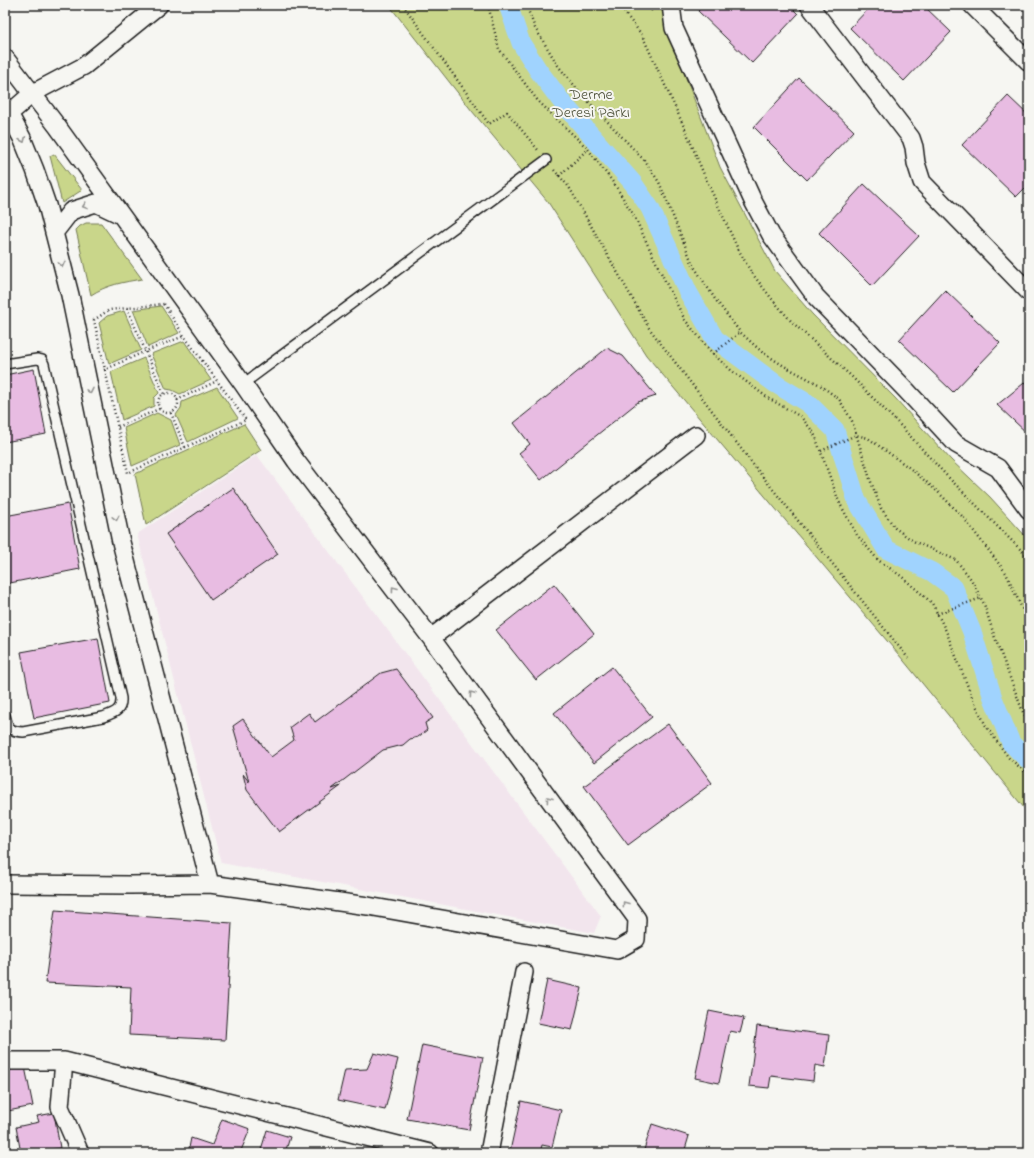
<svg xmlns="http://www.w3.org/2000/svg" width="1034" height="1158" viewBox="0 0 1034 1158" font-family="'Indie Flower',sans-serif">
<rect width="100%" height="100%" fill="#f6f6f2"/>
<filter id="ink" filterUnits="userSpaceOnUse"><feTurbulence type="fractalNoise" baseFrequency=".025" numOctaves="2"/><feDisplacementMap in="SourceGraphic" scale="8" xChannelSelector="R" yChannelSelector="G"/><feConvolveMatrix kernelMatrix="1 2 1 2 8 2 1 2 1" color-interpolation-filters="sRGB"/></filter>
<g filter="url(#ink)">
<!-- built -->
<path fill="#f2e5ed" d="M 257,455 L 601,916 L 594,933 L 221,863 L 137,534 Z"/>
<!-- green -->
<path fill="#c9d68a" stroke="#727953" d="M 389,5 L 662,5 L 671,39 L 720,167 L 775,271 L 812,314 L 895,398 L 951,460 L 990,497 L 1029,540 L 1029,814 L 904,661 L 646,355 L 548,202 L 472,111 Z
M 54,154 L 82,190 L 62,203 L 50,156 Z
M 86,223 L 101,223 L 142,279 C 124,282 106,285 91,295 L 76,230 L 80,226 Z
M 161,306 L 179,333 L 148,347 L 133,310 Z
M 124,311 L 141,350 L 109,364 L 99,323 L 107,316 Z
M 184,341 L 211,380 L 180,394 L 172,390 L 166,389 L 151,354 Z
M 144,358 L 159,393 L 154,398 L 154,406 L 122,420 L 111,372 Z
M 217,387 L 238,418 L 188,442 L 176,415 L 181,408 L 182,402 Z
M 157,413 L 171,420 L 180,445 L 132,466 L 124,428 Z
M 244,424 L 261,450 L 146,525 L 135,474 Z"/>
<g fill="none" stroke-linecap="round" stroke-linejoin="round">
<!-- canal -->
<path stroke="#a0d3fe" stroke-width="19" d="M 508,5 L 521,43 L 538,70 L 562,102 L 633,183 L 650,208 L 688,292 L 715,339 L 776,384 L 809,404 L 835,430 L 857,501 L 886,549 L 932,572 L 954,588 L 972,632 L 993,698 L 1011,743 L 1029,761"/>
</g>
<!-- building -->
<path fill="#e8bce2" stroke="#1c1c1c" d="M 703,5 L 789,5 L 798,14 L 752,63 L 698,11 Z
M 872,5 L 923,5 L 951,32 L 904,81 L 850,28 Z
M 799,78 L 854,131 L 807,180 L 754,127 Z
M 1008,96 L 1029,116 L 1029,184 L 1016,197 L 962,145 Z
M 864,184 L 919,236 L 872,286 L 819,233 Z
M 945,290 L 1000,343 L 953,392 L 899,340 Z
M 607,348 L 623,356 L 656,396 L 638,402 L 541,480 L 519,453 L 530,444 L 514,423 Z
M 34,369 L 46,434 L 5,442 L 5,375 Z
M 1029,379 L 1029,435 L 997,405 Z
M 233,488 L 278,554 L 211,600 L 166,534 Z
M 68,504 L 80,569 L 5,584 L 5,516 Z
M 554,584 L 594,634 L 536,680 L 496,630 Z
M 98,638 L 110,703 L 34,718 L 21,652 Z
M 612,667 L 652,717 L 594,763 L 554,713 Z
M 396,669 L 433,718 L 425,723 L 427,730 L 418,737 L 410,739 L 403,745 L 383,750 L 332,789 L 341,786 L 279,832 L 247,790 L 243,774 L 249,782 L 233,726 L 243,719 L 271,757 L 294,740 L 290,727 L 309,713 L 315,722 L 381,673 Z
M 668,724 L 712,783 L 628,845 L 584,786 Z
M 55,910 L 232,923 L 225,1040 L 129,1035 L 131,987 L 45,983 Z
M 547,980 L 582,988 L 572,1030 L 538,1023 Z
M 709,1011 L 744,1018 L 740,1033 L 730,1031 L 719,1083 L 695,1078 Z
M 757,1026 L 829,1035 L 825,1067 L 815,1065 L 813,1081 L 771,1076 L 769,1088 L 749,1086 Z
M 422,1045 L 483,1057 L 469,1130 L 407,1119 Z
M 374,1053 L 398,1059 L 385,1110 L 338,1100 L 345,1070 L 367,1069 Z
M 25,1067 L 33,1106 L 8,1111 L 5,1094 L 5,1071 Z
M 521,1101 L 561,1110 L 552,1147 L 542,1145 L 540,1153 L 519,1153 L 510,1151 Z
M 54,1113 L 60,1148 L 33,1153 L 21,1153 L 16,1127 L 39,1122 L 37,1116 Z
M 222,1119 L 250,1129 L 240,1153 L 188,1153 L 191,1138 L 212,1145 Z
M 652,1124 L 689,1136 L 684,1153 L 643,1153 Z
M 267,1130 L 290,1137 L 285,1153 L 260,1153 Z"/>
<g fill="none" stroke-linecap="round" stroke-linejoin="round">
<!-- lane casing -->
<g stroke="#1c1c1c" stroke-width="12">
<path id="lane" d="M 5,364 L 37,359 L 42,360 L 44,364 L 121,698 C 122,711 114,713 103,717 L 23,732 C 9,731 8,728 5,715
M 243,384 L 546,160"/>
</g>
<!-- street casing -->
<g stroke="#1c1c1c" stroke-width="20">
<path id="street" d="M 671,5 L 674,28 L 753,201 L 771,235 L 816,297 L 906,390 L 956,444 L 998,468 L 1029,510
M 809,5 L 911,138 L 914,147 L 916,163 L 922,182 L 1029,292
M 972,5 L 1029,62
M 5,58 L 57,126 L 243,384 L 296,461 L 431,638 L 637,919 L 636,939 L 617,950 L 368,906 L 210,884 L 130,885 L 5,884
M 5,106 L 22,138 L 35,170 L 47,205 L 70,295 L 121,542 L 210,884
M 10,113 L 33,93 L 84,66 L 159,5
M 54,233 L 71,211 L 96,203 L 119,214
M 431,638 L 696,435
M 5,1061 L 64,1061 L 430,1153
M 64,1061 L 60,1107 L 80,1153
M 489,1153 L 524,972"/>
</g>
<!-- path -->
<path stroke="#1c1c1c" stroke-width="2.5" stroke-dasharray="1 3" stroke-linecap="butt" d="M 403,5 L 489,124 L 507,112 L 538,150
M 488,5 L 499,49 L 538,101 L 588,149 L 615,185 L 634,216 L 667,285 L 685,320 L 713,354 L 732,371 L 768,398 L 801,417 L 814,433 L 839,502 L 857,535 L 878,560 L 901,576 L 932,603 L 946,631 L 972,697 L 987,728 L 1009,758 L 1029,775
M 526,5 L 535,28 L 559,67 L 584,97 L 644,160 L 659,182 L 693,265 L 715,299 L 740,332 L 762,352 L 784,366 L 820,385 L 839,399 L 852,421 L 871,482 L 881,508 L 895,528 L 913,541 L 956,560 L 971,579 L 984,604 L 995,638 L 1023,712 L 1029,722
M 620,5 L 624,12 L 642,35 L 686,131 L 705,177 L 737,247 L 751,272 L 772,299 L 791,321 L 851,376 L 898,423 L 946,475 L 1029,558
M 645,5 L 654,12
M 554,170 L 569,187 L 649,328 L 755,467 L 908,658
M 559,176 L 588,149
M 164,304 L 184,336 L 246,420 L 128,473 L 94,320 L 109,310 Z
M 127,308 L 164,394
M 713,354 L 740,332
M 104,370 L 146,351 L 184,336
M158 403a10 10 0 1 1 20 0a10 10 0 1 1-20 0Z
M 177,400 L 217,381
M 171,413 L 185,447
M 118,427 L 159,409
M 821,451 L 856,435 L 868,438 L 911,469 L 938,492 L 963,517 L 1006,573 L 1029,624
M 937,614 L 981,598"/>
<!-- lane -->
<use href="#lane" stroke="#f6f6f2" stroke-width="9"/>
<!-- street -->
<use href="#street" stroke="#f6f6f2" stroke-width="17"/>
</g>
<!-- one-way arrows -->
<defs><path id="oneway-chevron" d="M-2-3.5L2.5 0L-2 3.5" fill="none" stroke-width="1.6" stroke-linecap="round" stroke-linejoin="round"/></defs>
<g stroke="#949492">
<use href="#oneway-chevron" transform="translate(23 140) rotate(67)"/>
<use href="#oneway-chevron" transform="translate(85 206) rotate(162)"/>
<use href="#oneway-chevron" transform="translate(62 264) rotate(76)"/>
<use href="#oneway-chevron" transform="translate(90 391) rotate(78)"/>
<use href="#oneway-chevron" transform="translate(116 518) rotate(78)"/>
<use href="#oneway-chevron" transform="translate(394 589) rotate(-127)"/>
<use href="#oneway-chevron" transform="translate(472 694) rotate(-126)"/>
<use href="#oneway-chevron" transform="translate(549 799) rotate(-126)"/>
<use href="#oneway-chevron" transform="translate(625 904) rotate(-126)"/>
</g>
</g>
<g text-anchor="middle" stroke-width="4" stroke-linejoin="round" paint-order="stroke">
<!-- park labels -->
<g font-size="16" fill="#50543d" stroke="#f6f6f2">
<text x="591" y="99">Derme<tspan x="591" dy="18">Deresi Parkı</tspan></text>
</g>
</g>
<!-- margin -->
<rect width="1034" height="1158" fill="none" stroke="#f6f6f2" stroke-width="20"/>
<rect x="10" y="10" width="1014" height="1138" fill="none" stroke="#1c1c1c" stroke-width="1.5" filter="url(#ink)"/>
</svg>
